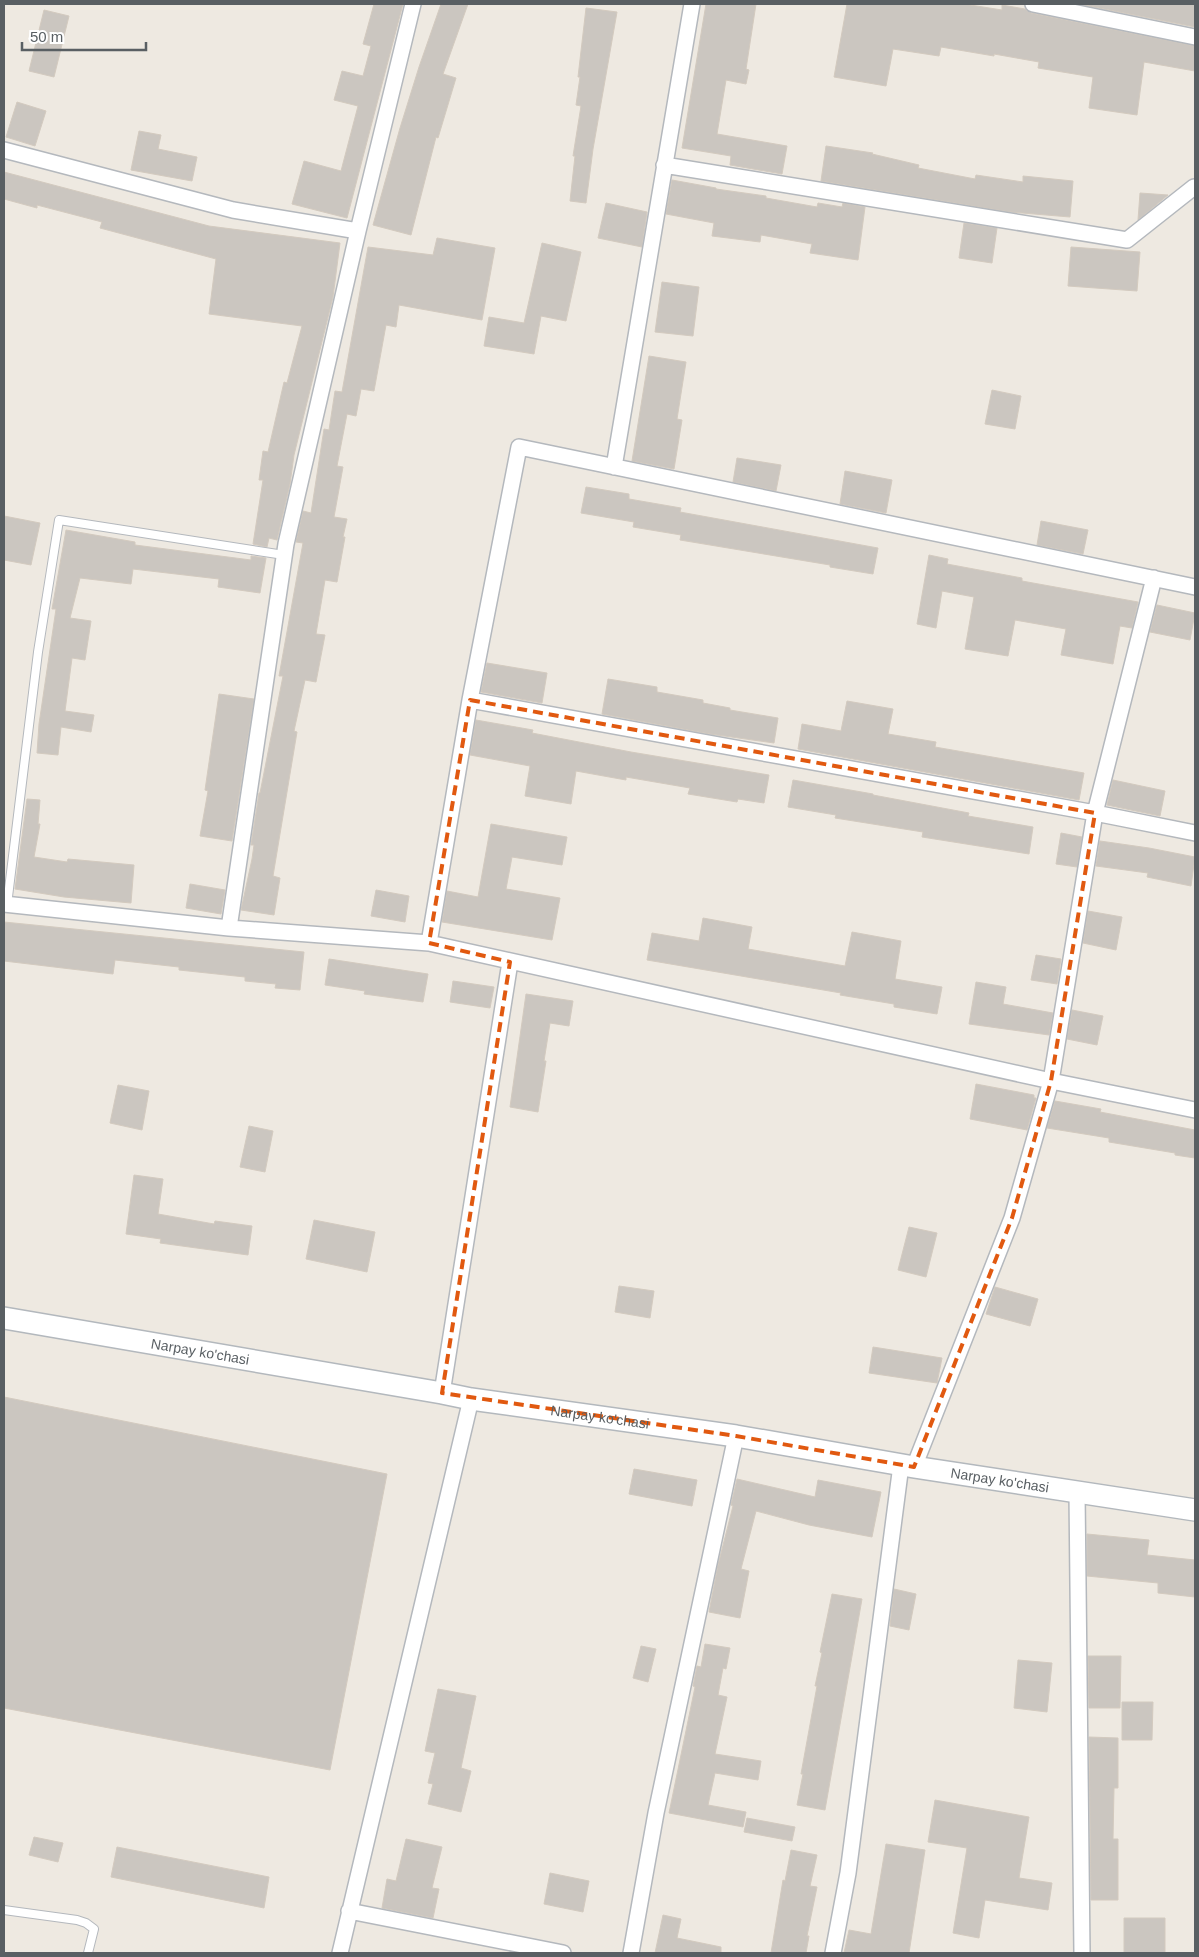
<svg xmlns="http://www.w3.org/2000/svg" width="1199" height="1957" viewBox="0 0 1199 1957" font-family="Helvetica,sans-serif">
<rect width="100%" height="100%" fill="#eee9e1"/>
<!-- building -->
<path fill="#cbc6c0" stroke="#d3cabf" d="M 374,4 L 403,4 L 347,218 L 292,204 L 304,161 L 341,171 L 358,106 L 334,100 L 342,71 L 363,76 L 371,46 L 363,44 Z
M 441,4 L 468,4 L 443,74 L 456,78 L 438,138 L 436,137 L 411,235 L 373,225 L 400,128 L 419,67 Z
M 706,4 L 756,4 L 746,69 L 749,70 L 746,84 L 726,80 L 717,134 L 787,146 L 782,174 L 730,165 L 731,156 L 682,148 Z
M 847,4 L 964,4 L 1002,10 L 1002,5 L 1025,9 L 1031,13 L 1195,46 L 1195,71 L 1144,62 L 1137,115 L 1089,108 L 1093,77 L 1038,68 L 1039,62 L 994,54 L 994,56 L 941,47 L 939,56 L 893,49 L 886,86 L 834,77 Z
M 1079,4 L 1195,4 L 1195,27 Z
M 586,8 L 617,12 L 593,149 L 586,203 L 570,201 L 575,156 L 573,156 L 581,106 L 576,105 L 580,77 L 578,77 Z
M 44,10 L 69,16 L 54,77 L 29,71 Z
M 17,102 L 46,111 L 35,146 L 6,137 Z
M 139,131 L 161,135 L 158,149 L 197,157 L 192,181 L 131,170 Z
M 826,146 L 873,153 L 872,154 L 919,165 L 918,168 L 975,179 L 976,175 L 1023,182 L 1023,176 L 1073,181 L 1070,217 L 1010,212 L 821,181 Z
M 4,172 L 209,226 L 340,243 L 333,297 L 294,455 L 290,484 L 277,540 L 269,538 L 267,547 L 253,544 L 263,480 L 259,480 L 263,451 L 268,452 L 284,382 L 287,383 L 302,326 L 209,314 L 216,259 L 100,228 L 102,222 L 37,205 L 37,208 L 4,199 Z
M 672,180 L 716,188 L 716,189 L 766,196 L 766,198 L 817,207 L 818,203 L 842,207 L 843,203 L 865,207 L 858,260 L 810,253 L 812,244 L 761,235 L 760,242 L 712,236 L 714,223 L 666,214 Z
M 1140,193 L 1168,195 L 1138,220 Z
M 606,203 L 647,212 L 642,247 L 598,238 Z
M 964,223 L 997,228 L 992,263 L 959,258 Z
M 437,238 L 495,248 L 482,320 L 399,305 L 396,327 L 386,325 L 374,391 L 361,389 L 356,416 L 347,414 L 337,466 L 343,467 L 334,517 L 347,519 L 343,537 L 345,537 L 337,582 L 325,580 L 316,634 L 325,635 L 316,682 L 305,680 L 294,731 L 297,732 L 273,876 L 280,878 L 274,915 L 241,910 L 252,859 L 254,845 L 251,845 L 259,793 L 260,793 L 283,676 L 279,676 L 303,543 L 296,542 L 303,511 L 311,513 L 324,429 L 329,430 L 335,391 L 342,392 L 368,247 L 433,255 Z
M 542,243 L 581,252 L 566,321 L 541,316 L 534,354 L 484,346 L 489,317 L 524,323 Z
M 1071,247 L 1140,252 L 1137,291 L 1068,286 Z
M 662,282 L 699,287 L 693,336 L 655,332 Z
M 649,356 L 686,362 L 677,419 L 682,420 L 674,469 L 632,461 Z
M 992,390 L 1021,396 L 1015,429 L 985,424 Z
M 737,458 L 781,465 L 776,491 L 733,482 Z
M 845,471 L 892,480 L 886,513 L 840,504 Z
M 586,487 L 629,494 L 629,499 L 681,508 L 680,512 L 878,548 L 873,574 L 830,567 L 830,565 L 680,540 L 681,535 L 633,527 L 634,522 L 581,513 Z
M 4,516 L 40,523 L 31,565 L 4,560 Z
M 1041,521 L 1088,530 L 1083,554 L 1037,545 Z
M 66,530 L 135,542 L 135,545 L 251,560 L 251,556 L 266,558 L 260,593 L 218,587 L 219,579 L 133,569 L 131,584 L 80,578 L 70,618 L 91,621 L 85,660 L 72,658 L 65,711 L 94,715 L 91,732 L 61,727 L 58,755 L 37,753 L 39,724 L 56,609 L 52,609 Z
M 929,555 L 948,559 L 947,564 L 1022,578 L 1022,581 L 1138,602 L 1132,628 L 1120,626 L 1113,664 L 1061,655 L 1066,629 L 1015,620 L 1008,656 L 965,649 L 974,597 L 942,591 L 936,628 L 917,624 Z
M 1157,605 L 1195,613 L 1190,640 L 1150,632 Z
M 487,663 L 547,673 L 542,703 L 481,692 Z
M 608,679 L 657,687 L 657,692 L 703,700 L 703,703 L 730,708 L 730,710 L 778,718 L 774,743 L 710,734 L 602,714 Z
M 219,694 L 254,699 L 232,841 L 200,836 L 208,791 L 205,790 Z
M 847,701 L 893,709 L 888,734 L 936,742 L 935,747 L 1084,773 L 1079,800 L 798,749 L 802,724 L 841,731 Z
M 476,720 L 533,730 L 532,733 L 631,752 L 769,775 L 764,803 L 738,799 L 737,802 L 688,794 L 690,788 L 626,777 L 626,780 L 576,771 L 571,804 L 525,796 L 530,766 L 470,755 Z
M 793,780 L 873,794 L 873,795 L 969,813 L 968,816 L 1033,827 L 1029,854 L 922,837 L 923,832 L 835,818 L 836,815 L 788,807 Z
M 1113,780 L 1165,791 L 1160,816 L 1107,805 Z
M 27,799 L 40,800 L 38,824 L 40,824 L 34,857 L 67,862 L 68,859 L 134,865 L 131,903 L 64,897 L 15,889 Z
M 491,824 L 567,837 L 562,865 L 512,857 L 506,889 L 560,898 L 552,940 L 442,922 L 447,891 L 478,897 Z
M 1061,833 L 1082,837 L 1077,867 L 1056,864 Z
M 1100,841 L 1149,848 L 1195,857 L 1191,886 L 1147,877 L 1148,873 L 1096,866 Z
M 190,884 L 225,890 L 221,914 L 186,908 Z
M 376,890 L 409,896 L 405,922 L 371,916 Z
M 1088,911 L 1122,917 L 1116,950 L 1083,943 Z
M 703,918 L 752,927 L 748,949 L 845,966 L 852,932 L 901,941 L 895,979 L 942,987 L 937,1014 L 894,1007 L 894,1004 L 840,995 L 841,993 L 647,960 L 652,933 L 699,941 Z
M 4,922 L 304,952 L 300,990 L 275,988 L 276,984 L 245,981 L 245,977 L 179,970 L 179,967 L 115,960 L 113,974 L 4,961 Z
M 1036,955 L 1061,959 L 1057,984 L 1031,980 Z
M 329,959 L 428,974 L 423,1002 L 364,994 L 365,991 L 325,985 Z
M 453,981 L 494,987 L 490,1008 L 450,1002 Z
M 976,982 L 1006,987 L 1003,1004 L 1053,1013 L 1049,1035 L 969,1024 Z
M 526,994 L 573,1001 L 569,1026 L 550,1023 L 544,1061 L 546,1061 L 538,1112 L 510,1107 Z
M 1072,1010 L 1103,1016 L 1097,1045 L 1067,1039 Z
M 976,1084 L 1034,1095 L 1034,1098 L 1036,1098 L 1027,1130 L 970,1119 Z
M 118,1085 L 149,1091 L 142,1130 L 110,1123 Z
M 1055,1101 L 1101,1109 L 1100,1112 L 1195,1130 L 1195,1158 L 1175,1155 L 1175,1153 L 1109,1142 L 1109,1138 L 1047,1128 Z
M 249,1126 L 273,1131 L 265,1172 L 240,1167 Z
M 134,1175 L 163,1179 L 158,1214 L 214,1224 L 215,1221 L 252,1226 L 248,1255 L 160,1243 L 161,1239 L 126,1234 Z
M 314,1220 L 375,1232 L 367,1272 L 306,1259 Z
M 909,1227 L 937,1233 L 926,1277 L 898,1270 Z
M 619,1286 L 654,1291 L 650,1318 L 615,1312 Z
M 995,1287 L 1038,1299 L 1030,1326 L 986,1314 Z
M 873,1347 L 942,1358 L 937,1383 L 869,1373 Z
M 4,1397 L 387,1474 L 330,1770 L 4,1708 Z
M 634,1469 L 697,1480 L 692,1506 L 629,1494 Z
M 737,1479 L 815,1497 L 818,1480 L 881,1492 L 872,1537 L 809,1525 L 756,1511 L 741,1569 L 749,1571 L 740,1618 L 709,1612 L 718,1565 L 733,1506 L 731,1505 Z
M 1087,1534 L 1149,1540 L 1147,1555 L 1195,1560 L 1195,1597 L 1158,1593 L 1158,1583 L 1087,1576 Z
M 894,1589 L 916,1594 L 909,1630 L 890,1626 Z
M 832,1594 L 862,1599 L 825,1810 L 797,1805 L 803,1774 L 801,1774 L 817,1686 L 815,1686 L 822,1653 L 820,1652 Z
M 705,1644 L 730,1648 L 726,1669 L 723,1668 L 718,1695 L 727,1697 L 715,1754 L 761,1761 L 758,1780 L 715,1773 L 708,1805 L 746,1812 L 743,1827 L 669,1813 L 695,1687 L 693,1686 L 697,1666 L 701,1667 Z
M 641,1646 L 656,1649 L 648,1682 L 633,1678 Z
M 1088,1656 L 1121,1656 L 1120,1708 L 1089,1708 Z
M 1018,1660 L 1052,1663 L 1047,1712 L 1014,1708 Z
M 438,1689 L 476,1696 L 461,1768 L 471,1771 L 461,1812 L 428,1804 L 433,1784 L 428,1783 L 435,1753 L 425,1751 Z
M 1122,1702 L 1153,1702 L 1152,1740 L 1122,1740 Z
M 1089,1737 L 1118,1738 L 1118,1788 L 1114,1788 L 1113,1839 L 1118,1839 L 1118,1900 L 1091,1900 Z
M 935,1800 L 1029,1817 L 1019,1878 L 1052,1883 L 1048,1910 L 985,1900 L 979,1938 L 953,1933 L 967,1848 L 928,1842 Z
M 747,1818 L 795,1827 L 792,1841 L 744,1832 Z
M 34,1837 L 63,1843 L 58,1862 L 29,1855 Z
M 406,1839 L 442,1847 L 432,1888 L 439,1889 L 433,1918 L 382,1908 L 387,1879 L 396,1881 Z
M 886,1844 L 925,1850 L 909,1953 L 844,1953 L 849,1930 L 871,1934 Z
M 117,1847 L 269,1877 L 264,1908 L 111,1877 Z
M 791,1850 L 817,1855 L 810,1886 L 817,1887 L 807,1936 L 809,1936 L 806,1953 L 771,1953 L 783,1880 L 785,1881 Z
M 550,1873 L 589,1881 L 583,1912 L 544,1904 Z
M 663,1915 L 681,1919 L 677,1938 L 721,1947 L 721,1953 L 655,1953 Z
M 1124,1918 L 1165,1918 L 1165,1953 L 1124,1953 Z"/>
<g fill="none" stroke-linecap="round" stroke-linejoin="round">
<!-- service casing -->
<g stroke="#b4b8bd" stroke-width="10">
<path id="service" d="M 7,905 L 38,652 L 59,520 L 284,555
M 4,1910 L 77,1920 L 86,1923 L 94,1929 L 88,1953"/>
</g>
<!-- minor casing -->
<g stroke="#b4b8bd" stroke-width="18">
<path id="minor" d="M 1033,4 L 1195,37
M 4,150 L 233,210 L 358,231
M 664,165 L 1127,240 L 1194,187
M 614,467 L 692,4
M 470,700 L 1095,813 L 1195,833
M 4,904 L 229,928 L 429,943 L 1051,1081 L 1195,1110
M 229,928 L 286,544 L 358,231 L 413,4
M 429,943 L 470,700 L 519,447 L 1195,587
M 442,1393 L 510,962
M 914,1467 L 1012,1218 L 1051,1081 L 1095,813 L 1154,578
M 1077,1492 L 1082,1953
M 349,1911 L 563,1953
M 340,1953 L 471,1399
M 631,1953 L 656,1813 L 736,1436
M 833,1953 L 848,1873 L 901,1465"/>
</g>
<!-- secondary casing -->
<g stroke="#b3b8bd" stroke-width="24">
<g id="secondary">
<path id="s1" d="M 4,1318 L 442,1393 L 471,1399 L 736,1436 L 914,1467 L 1195,1510"/>
</g>
</g>
<!-- service -->
<use href="#service" stroke="#fff" stroke-width="8"/>
<!-- minor -->
<use href="#minor" stroke="#fff" stroke-width="15"/>
<!-- secondary -->
<use href="#secondary" stroke="#fff" stroke-width="21"/>
</g>
<!-- marked area -->
<path fill="none" stroke="#e15910" stroke-width="4" stroke-dasharray="10 6" stroke-linejoin="round" d="M 470,700 L 1095,813 L 1051,1081 L 1012,1218 L 914,1467 L 736,1436 L 442,1393 L 510,962 L 429,943 Z"/>
<g text-anchor="middle" stroke-width="4" stroke-linejoin="round" paint-order="stroke">
<!-- street labels -->
<g font-size="14" fill="#595f63" stroke="#fff">
<text dy="5" stroke="none"><textPath href="#s1" startOffset="199">Narpay ko'chasi</textPath></text>
<text dy="5" stroke="none"><textPath href="#s1" startOffset="604">Narpay ko'chasi</textPath></text>
<text dy="5" stroke="none"><textPath href="#s1" startOffset="1009">Narpay ko'chasi</textPath></text>
</g>
</g>
<!-- border -->
<rect width="1199" height="1957" fill="none" stroke="#595f63" stroke-width="10"/>
<!-- scale -->
<path d="M22 42v8h124v-8" fill="none" stroke="#595f63" stroke-width="2.5"/>
<text x="30" y="42" font-size="15" fill="#595f63" stroke="#ffffff" stroke-width="4" paint-order="stroke">50 m</text>
</svg>
